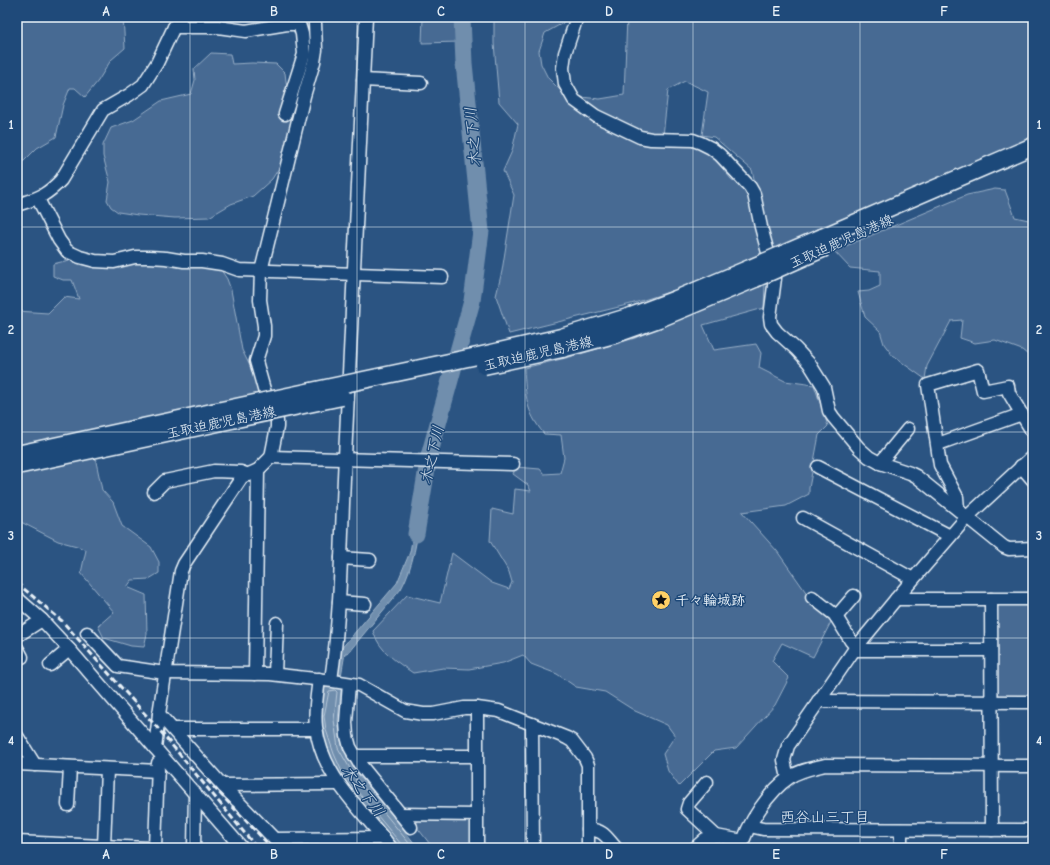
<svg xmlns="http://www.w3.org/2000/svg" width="1050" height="865" font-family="'Comic Neue','Klee One',sans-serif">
<rect width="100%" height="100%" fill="#2b5482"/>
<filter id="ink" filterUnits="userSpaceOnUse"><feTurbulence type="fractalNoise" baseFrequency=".025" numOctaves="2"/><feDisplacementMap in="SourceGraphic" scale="8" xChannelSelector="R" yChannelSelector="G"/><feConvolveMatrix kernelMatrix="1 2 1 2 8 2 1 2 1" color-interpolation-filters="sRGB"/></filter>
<g filter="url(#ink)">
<g fill="#476b93" stroke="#98aec6">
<path d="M17 17H123L125 48 111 60 98 81 85 97 75 88H70L63 105 56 137 37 148 24 161 17 166Z"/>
<path d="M423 17H457L460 42 422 43Z"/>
<path d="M494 17H564L563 23 545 33 539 51 541 64 548 78 563 93 573 107 590 117 621 132 699 145 709 151 731 179 749 192 763 255 669 292 631 304 509 334 496 296 502 271 514 195 503 171 512 151 518 124 499 102 494 43Z"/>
<path d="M627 17H1033V137L771 252 752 170 714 137 702 135 708 92 685 81 668 90 663 136C630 133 606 118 581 97L600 99 624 95Z"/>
<path d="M211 53 230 54 232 64 252 63 276 64 285 73 291 122 284 160 272 179 253 196 231 204 209 217 175 218 138 215 118 212 111 207 107 200 110 182 103 156V145L111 128 133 120 161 101 191 94 195 80 194 69Z"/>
<path d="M995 189 1005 190 1015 217 1033 221V359L1022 350 995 340 975 343 960 338 962 320 951 321 927 366 925 379 893 356 884 344 880 331 865 317 858 292 869 291 880 286V271L850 268 834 251 967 195Z"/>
<path d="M73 259 146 261 219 267 227 279 231 290 242 350 253 372 260 397 17 447V311L48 313 64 297 79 299 72 280H63L53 276V264Z"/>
<path d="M765 282 764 308 703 325 714 350 756 344 761 353 759 368 785 381 814 385 828 426 819 435 809 488V494L786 506 742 512 777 551 810 598 833 618 813 657 782 643 772 661 789 678 775 705 736 748 714 751 679 786 668 771 663 754 675 736 667 725 635 711 605 692 576 687 557 674 531 664 523 655 503 663 469 669 443 668 413 673C397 662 379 651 373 631L407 595 440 603 452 553 492 583 509 589 512 582 509 572 490 541 492 509 513 514 515 489 531 491 528 485 513 474 516 467 540 469 544 474 560 473 564 458 561 435 544 434C525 410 526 398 524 368L570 357 635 338 670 321Z"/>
<path d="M95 457 102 490 113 502 122 526 151 547 159 562V573L149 579 132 580 127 587 146 595 147 634 144 647 131 646 104 638 98 626 114 612 81 573 86 550 77 546 58 541 17 520V473Z"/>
<path d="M1000 604H1033V697L1001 698 996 694 997 608Z"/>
<path d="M418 819H469L472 822V848H433L416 826Z"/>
</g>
<path fill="#708ead" stroke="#a0b6cb" d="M417 511H421C417 539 414 565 401 589L348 653H345L339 688 341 689 338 720 342 746 358 774 401 826 418 848H399L339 776 330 756 322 731 320 717 324 686 340 650 397 583 410 552Z"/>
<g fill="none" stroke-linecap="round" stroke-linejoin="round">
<path stroke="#b8c9da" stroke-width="1" d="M402 848 401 844 343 774 334 754 326 730 324 716 329 691 335 690 337 692 334 720 338 748 355 777 413 848"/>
<path stroke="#708ead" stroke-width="17" d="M416 534 429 456 472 301 481 231 464 63 462 17"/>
<g stroke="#e8f1f8" stroke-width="15">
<g id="minor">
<path d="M577 17 565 53 563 68 565 84 574 100 596 116 640 137 651 139 693 140 701 143 711 148 720 155 750 187 754 194 761 227 775 278 770 317 771 324 777 332 796 349 809 363 824 387 829 411 833 417 859 448 869 457 880 463 910 473 916 476 1004 547 1009 549 1033 548"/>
<path d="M174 27H218L246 31 287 24H299L302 34 304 54 285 114"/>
<path d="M363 80 421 83"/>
<path d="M38 199 59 240 67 251 80 257 95 261 114 262 135 257H150L166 258 184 261H202L222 264 239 270 442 277"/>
<path d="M17 205C37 198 45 197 61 180L103 110 129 95 143 85 157 63 174 27 181 17"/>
<path d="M938 444 1022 414"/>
<path d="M271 457 513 464"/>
<path d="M880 463 908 429"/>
<path d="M1021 466 1033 480"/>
<path d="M818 467 950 536"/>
<path d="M154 492 165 481 214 471 241 472 249 475"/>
<path d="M958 509 957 497 940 465 928 385 978 370 983 391 1008 386 1009 393 1033 433"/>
<path d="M803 518 913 579"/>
<path d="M341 558 370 560"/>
<path d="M812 597 835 615 851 641 856 647"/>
<path d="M17 598 42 620 69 649 242 848"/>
<path d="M896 599H1033"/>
<path d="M991 599 992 830"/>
<path d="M339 602 365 604"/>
<path d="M836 617 854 596"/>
<path d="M87 633 118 666 165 673 270 674 333 681 359 685 405 711 423 714H433L464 708H477"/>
<path d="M17 636 42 620"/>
<path d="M17 648 22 657"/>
<path d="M854 650H991"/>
<path d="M50 665 69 649"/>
<path d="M255 674 258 470"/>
<path d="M275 674 277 623"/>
<path d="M319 679C317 695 314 711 316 727 322 778 363 810 391 848"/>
<path d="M331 680C342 607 341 531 345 457 353 311 359 164 366 17"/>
<path d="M349 684 346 722 347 736 350 747 359 763 411 827"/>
<path d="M818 701 1033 702"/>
<path d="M532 724 533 848"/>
<path d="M173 729H316"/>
<path d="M17 736 35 765"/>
<path d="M155 748 159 714"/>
<path d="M354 756H477"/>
<path d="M17 764 158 771"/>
<path d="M788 778 784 760 788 746 854 650 896 599 967 517 1033 456"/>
<path d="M707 782 689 803 687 809 716 836"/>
<path d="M222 785 338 784"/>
<path d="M68 805 70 767"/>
<path d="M400 814 477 815"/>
<path d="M750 826 763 829 1033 830"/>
<path d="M588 829C605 831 605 836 616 848"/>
<path d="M901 830V848"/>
<path d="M274 839 383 838"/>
<path d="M17 842 146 848"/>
<path d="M104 846 107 769"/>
<path d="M155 848 158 763"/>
<path d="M194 848 195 793"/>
<path d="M283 848 222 785 159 714 181 571 184 564 242 477 258 470 271 457 277 427V421L276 416 265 393 256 361 264 336V326L260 300 261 271 304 96 314 62 316 50 315 23"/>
<path d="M477 848V708L499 711 567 738 572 741 585 758 588 765V848"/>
<path d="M695 848 705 839 716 836 743 841"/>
<path d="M741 848C747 824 769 791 790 777 800 770 813 768 825 765L1033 766"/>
</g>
</g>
<g stroke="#e8f1f8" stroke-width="19">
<g id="major">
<path d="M822 237 1033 146"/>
<path d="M561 337 631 316 676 299 750 268"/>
<path d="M562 349 614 335 659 319 755 279"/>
<path d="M17 454 212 412"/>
<path d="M17 466 232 420"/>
</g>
</g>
<use href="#minor" stroke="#1f4a7a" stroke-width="12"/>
<use href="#major" stroke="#1f4a7a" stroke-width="16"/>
<g stroke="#e8f1f8" stroke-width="3" stroke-dasharray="6 3" stroke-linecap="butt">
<path d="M17 583 62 621 86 648 161 732 257 848"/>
<path d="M207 780 272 848"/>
</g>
<g stroke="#e8f1f8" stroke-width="19" stroke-linecap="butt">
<g id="major-bridge">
<path d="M750 268 822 237"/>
<path d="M755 279 825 248"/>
<path d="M484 366 562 349"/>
<path d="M212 412 482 355 561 337"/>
<path d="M232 420 342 397"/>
</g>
</g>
<use href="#major-bridge" stroke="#1f4a7a" stroke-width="16"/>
</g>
</g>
<path fill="none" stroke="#e8f1f8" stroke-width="1" stroke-opacity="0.55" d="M190 17V848M357 17V848M525 17V848M693 17V848M860 17V848M17 227H1033M17 432H1033M17 638H1033"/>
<defs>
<g id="sight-disc" transform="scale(1)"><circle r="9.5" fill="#ffd166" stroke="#1f4a7a"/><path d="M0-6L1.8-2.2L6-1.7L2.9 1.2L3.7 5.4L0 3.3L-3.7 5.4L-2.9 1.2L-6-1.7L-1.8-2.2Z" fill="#111"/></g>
</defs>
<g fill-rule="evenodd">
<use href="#sight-disc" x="661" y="600"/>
</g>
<g text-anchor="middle" stroke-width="3" stroke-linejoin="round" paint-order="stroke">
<g font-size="14" fill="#e8f1f8" stroke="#1f4a7a">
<text transform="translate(841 241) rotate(-24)" y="5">玉取迫鹿児島港線</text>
<text transform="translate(538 353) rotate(-13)" y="5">玉取迫鹿児島港線</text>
<text transform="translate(221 422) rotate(-12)" y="5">玉取迫鹿児島港線</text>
</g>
<g font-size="14" font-weight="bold" fill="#e8f1f8" stroke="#1f4a7a" text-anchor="start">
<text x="675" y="605">千々輪城跡</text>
</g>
<g font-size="15" font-style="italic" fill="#d0dde9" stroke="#1f4a7a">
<text transform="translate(473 137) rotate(-95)" y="5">木之下川</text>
<text transform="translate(432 455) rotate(-77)" y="5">木之下川</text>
<text transform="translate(363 791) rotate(53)" y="5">木之下川</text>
</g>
<g font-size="15" fill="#e8f1f8" stroke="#1f4a7a">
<text x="825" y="822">西谷山三丁目</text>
</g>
</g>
<rect width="1050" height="865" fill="none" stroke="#1f4a7a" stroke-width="44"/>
<rect x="22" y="22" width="1006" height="821" fill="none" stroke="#e8f1f8" stroke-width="1.5"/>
<g font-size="13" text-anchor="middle" font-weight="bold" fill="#e8f1f8">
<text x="106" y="16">A</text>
<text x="274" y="16">B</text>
<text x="441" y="16">C</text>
<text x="609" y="16">D</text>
<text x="776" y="16">E</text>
<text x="944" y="16">F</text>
<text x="11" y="129">1</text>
<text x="1039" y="129">1</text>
<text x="11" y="334">2</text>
<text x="1039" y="334">2</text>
<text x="11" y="540">3</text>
<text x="1039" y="540">3</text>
<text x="11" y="745">4</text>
<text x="1039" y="745">4</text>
<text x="106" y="859">A</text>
<text x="274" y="859">B</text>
<text x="441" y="859">C</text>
<text x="609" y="859">D</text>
<text x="776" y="859">E</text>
<text x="944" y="859">F</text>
</g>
</svg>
